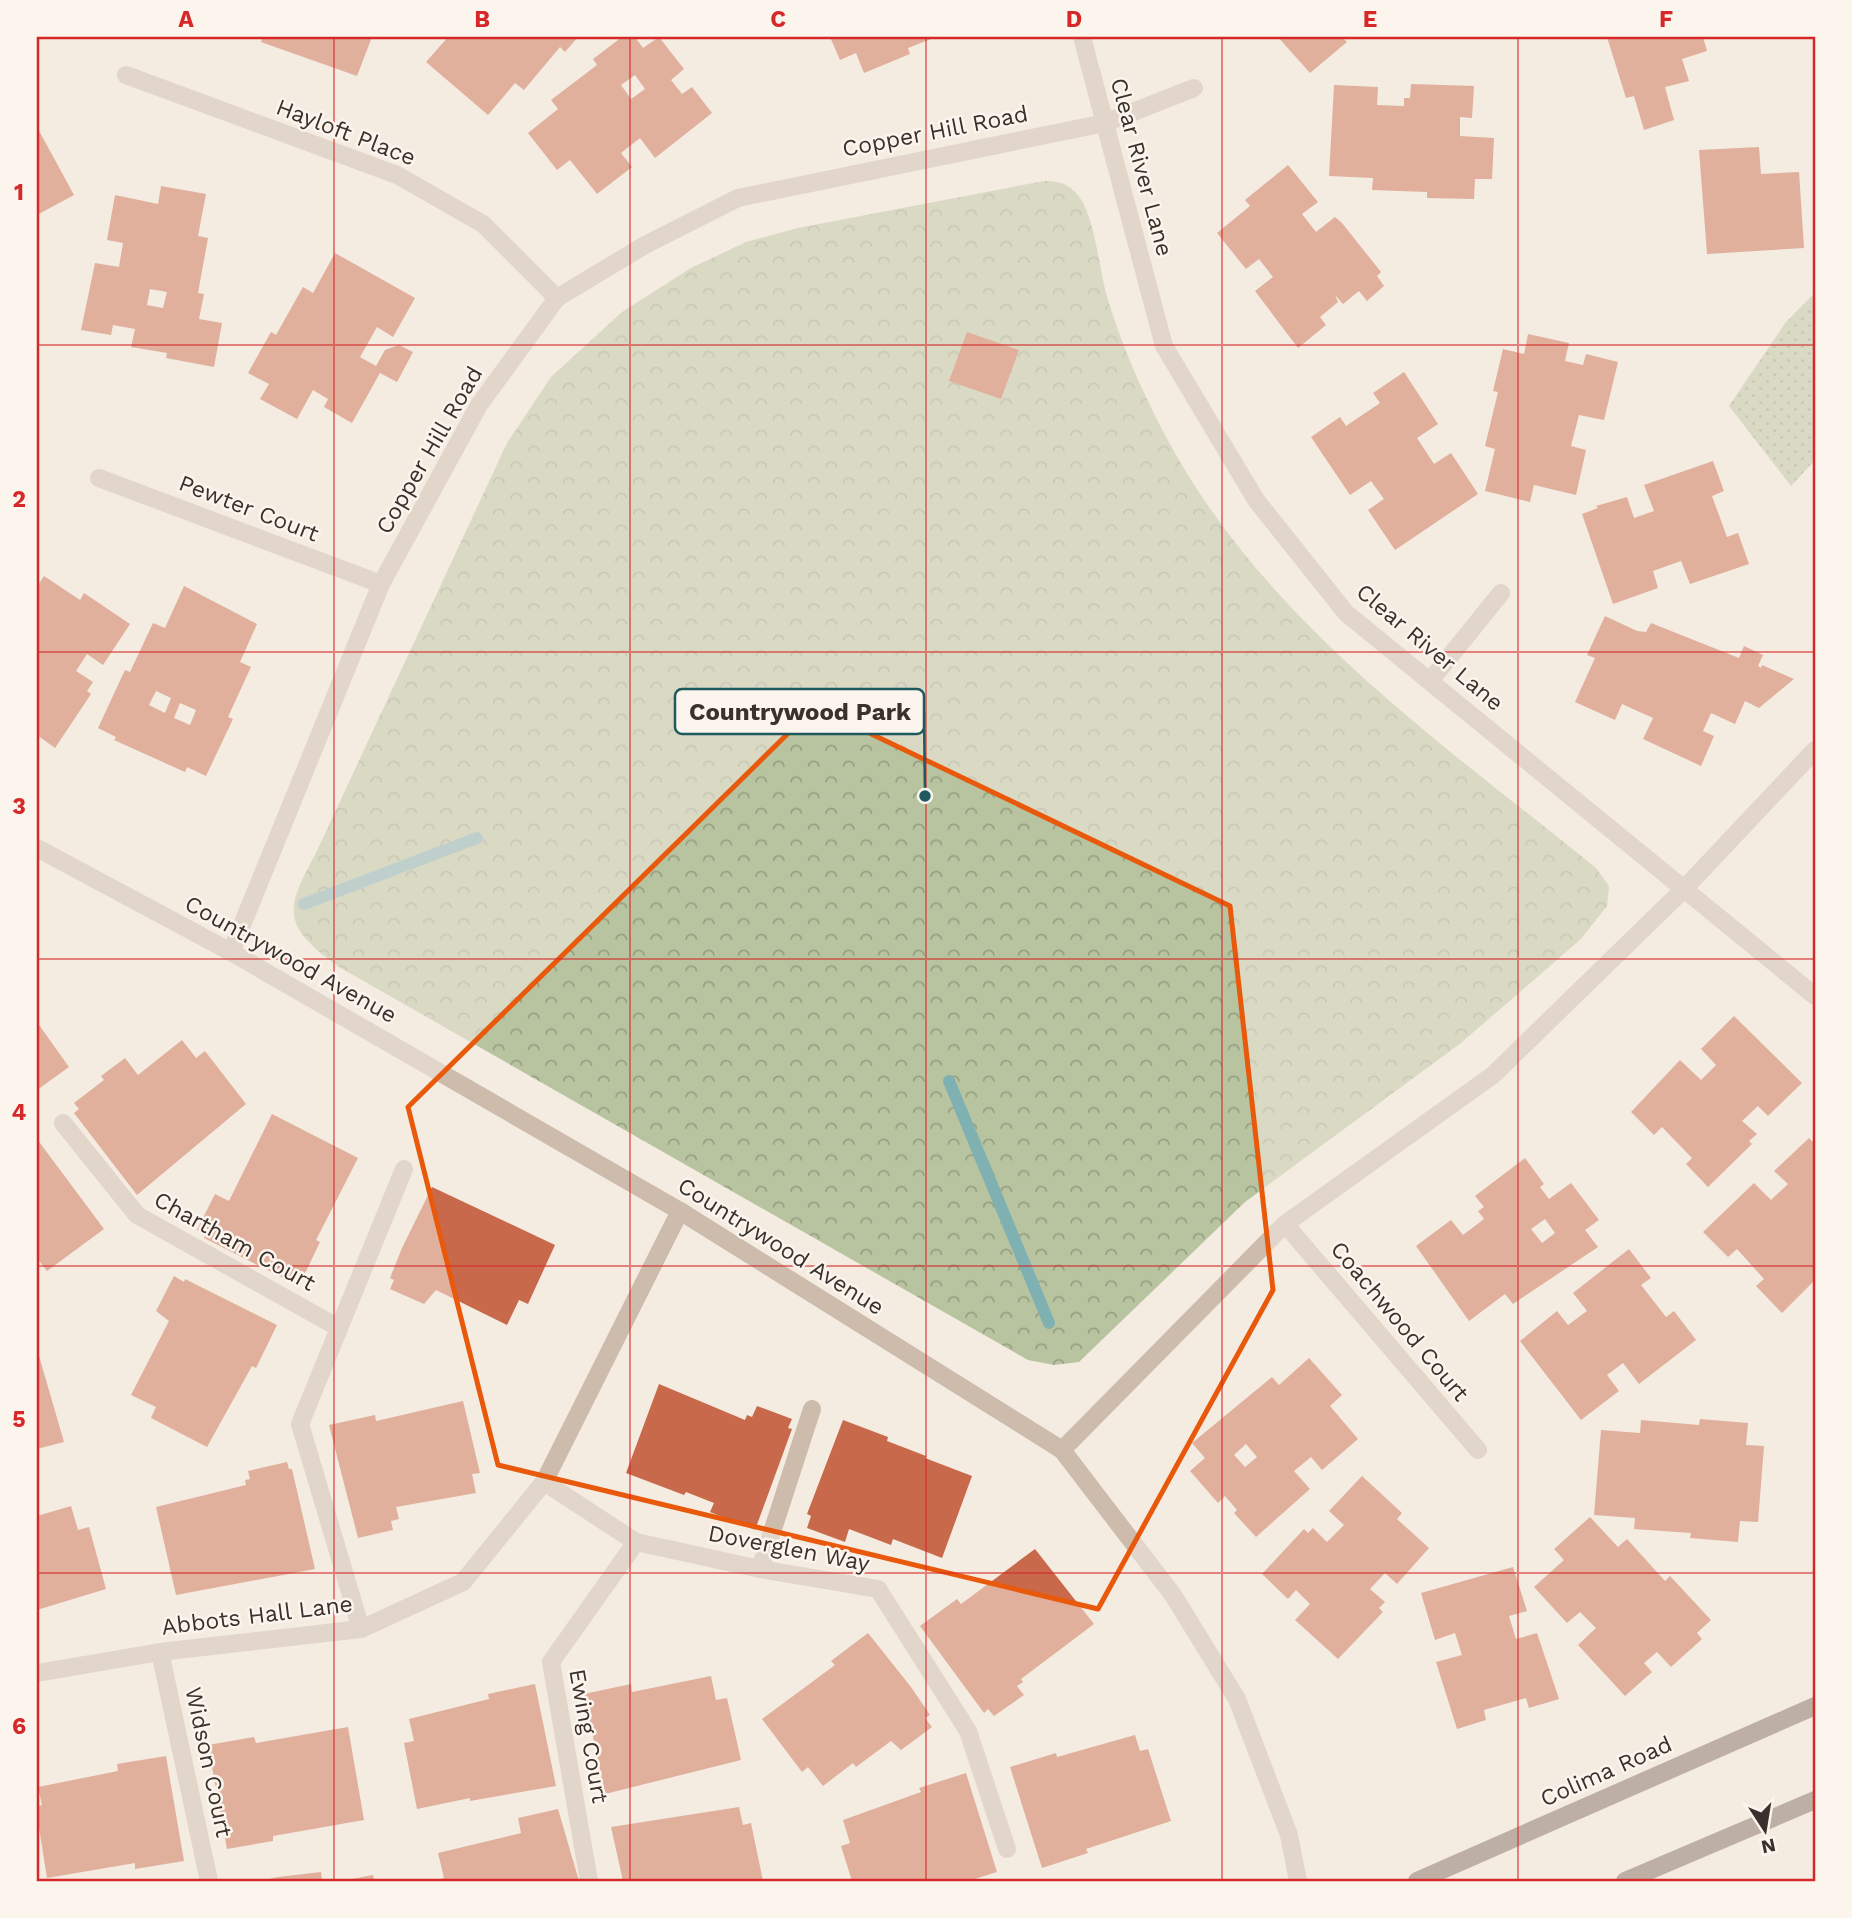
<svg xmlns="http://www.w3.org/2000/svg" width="1852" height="1918" font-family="'Work Sans',sans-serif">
<defs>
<pattern id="grass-dots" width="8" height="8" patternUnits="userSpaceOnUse" patternTransform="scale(1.75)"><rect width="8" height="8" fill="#b8c4a0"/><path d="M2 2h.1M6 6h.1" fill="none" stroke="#97a083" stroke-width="1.8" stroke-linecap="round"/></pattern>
<pattern id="park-crowns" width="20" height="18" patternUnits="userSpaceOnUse" patternTransform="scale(1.75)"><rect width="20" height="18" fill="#b8c4a0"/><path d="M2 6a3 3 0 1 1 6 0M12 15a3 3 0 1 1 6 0" fill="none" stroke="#97a083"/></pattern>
</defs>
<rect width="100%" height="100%" fill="#f4ebe1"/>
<path fill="url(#grass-dots)" d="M1815 293V460L1791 486 1729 406 1786 322Z"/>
<path fill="url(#park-crowns)" d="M1044 181C1060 181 1070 184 1080 198 1096 222 1099 271 1108 300 1124 353 1149 407 1176 455 1276 629 1443 744 1596 868L1609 886 1607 906 1581 939 1461 1043 1245 1202 1079 1362 1054 1365 1028 1360 339 967C284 927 283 912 315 855L507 443 551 377 622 312 691 268 746 242 798 228Z"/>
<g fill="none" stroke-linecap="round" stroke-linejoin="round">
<g stroke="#7fb0b2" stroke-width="12">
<path d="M304 904 477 838"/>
<path d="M949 1081 1049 1323"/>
</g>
</g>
<g fill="#c8694b" fill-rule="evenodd">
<path d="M263 37H372L357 76 261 42Z"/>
<path d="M448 37H578L565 52 560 47 524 90 515 83 488 115 426 62Z"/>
<path d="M622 37H635L643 48 659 37 684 69 671 80 682 94 692 87 712 113 655 158 640 138 621 153 632 167 597 194 570 160 557 170 528 133 558 109 551 100 597 65 593 59ZM635 75 645 89 631 99 621 85Z"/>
<path d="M830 37H936L908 48 910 54 864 73 856 53 840 60Z"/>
<path d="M1278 37H1342L1347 42 1310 73Z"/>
<path d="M1607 37H1703L1707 51 1682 59 1689 81 1665 87 1674 120 1644 130 1634 96 1626 98Z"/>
<path d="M1411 84 1474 86 1472 118 1460 117V136L1494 138 1492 179H1475L1474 199 1427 198V192L1372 190 1373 178 1329 176 1334 85 1378 87 1377 105 1404 106V98H1410Z"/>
<path d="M37 127 74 195 37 215Z"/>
<path d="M1759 147 1761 174 1799 172 1804 248 1707 254 1699 150Z"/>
<path d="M1288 165 1318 202 1302 214 1316 232 1335 217 1342 223 1381 272 1377 276 1384 286 1367 301 1359 291 1343 304 1335 295 1338 302 1320 317 1326 325 1298 348 1255 291 1273 277 1259 259 1246 269 1217 233 1250 206 1245 200Z"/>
<path d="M161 186 206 194 198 236 208 238 198 293 204 294 199 319 222 323 214 367 166 358 167 353 131 347 135 329 113 325 111 335 81 330 95 263 119 267 123 243 107 240 115 195 158 204ZM150 289 167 292 163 308 147 305Z"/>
<path d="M335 253 415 298 393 337 377 327 360 357 376 366 385 350 399 345 413 352 397 382 380 373 352 423 324 407 328 399 313 390 297 419 260 399 269 384 248 373 271 332 276 335 303 287 313 293Z"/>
<path d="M967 332 1019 350 1001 399 949 381Z"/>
<path d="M1528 334 1569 343 1565 361 1583 365 1586 354 1618 362 1604 420 1579 415 1571 446 1586 450 1576 495 1534 485 1530 502 1485 491 1495 449 1485 446 1498 392 1493 391 1503 349 1524 354Z"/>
<path d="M1404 372 1438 424 1417 438 1434 464 1451 453 1478 494 1395 550 1368 510 1384 499 1371 481 1350 495 1311 437 1340 417 1346 426 1380 403 1373 393Z"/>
<path d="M1713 461 1724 491 1712 496 1727 537 1738 533 1749 564 1690 584 1681 561 1653 571 1658 588 1613 604 1582 514 1598 508 1596 506 1627 497 1634 518 1654 511 1644 485Z"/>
<path d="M44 576 80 600 84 593 130 624 103 665 87 654 76 671 93 682 87 691 91 694 55 748 37 735V587Z"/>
<path d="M184 586 257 624 240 662 251 667 228 717 233 719 206 776 187 767 185 772 114 740 116 737 98 728 125 670 130 672 153 623 165 628ZM156 691 171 698 165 713 149 705ZM180 703 196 710 190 725 174 718Z"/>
<path d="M1605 616 1637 631 1646 632 1651 623 1739 658 1744 646 1763 655 1758 666 1761 668 1762 665 1794 679 1759 708 1745 701 1735 724 1711 713 1703 731 1714 736 1701 766 1643 739 1653 718 1622 704 1615 720 1575 702 1595 658 1587 655Z"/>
<path d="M1734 1016 1802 1083 1768 1116 1758 1106 1742 1121 1757 1134 1749 1141 1752 1144 1708 1187 1686 1164 1692 1158 1662 1127 1654 1135 1631 1112 1680 1060 1701 1080 1716 1065 1701 1049Z"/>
<path d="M37 1022 69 1067 37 1090Z"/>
<path d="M182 1040 196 1058 205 1051 246 1104 137 1195 74 1113 79 1109 74 1103 104 1080 101 1076 125 1058 138 1075Z"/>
<path d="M272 1114 358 1158 316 1240 320 1242 299 1286 204 1238 206 1234 197 1230 215 1194 229 1201Z"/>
<path d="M1809 1138 1815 1144V1280L1782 1313 1756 1286 1764 1279 1737 1249 1728 1257 1703 1232 1754 1183 1771 1200 1788 1184 1774 1171Z"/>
<path d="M37 1139 104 1229 47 1271 37 1258Z"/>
<path d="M1525 1158 1544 1184 1540 1187 1549 1199 1571 1183 1599 1220 1585 1230 1598 1247 1513 1304 1505 1294 1469 1321 1416 1246 1451 1220 1463 1235 1484 1219 1478 1211 1484 1207 1475 1196ZM1545 1219 1555 1233 1542 1243 1531 1229Z"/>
<path d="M432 1187 555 1245 528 1304 519 1300 507 1325 436 1290 424 1304 390 1289 394 1280 390 1278 402 1248Z"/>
<path d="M1629 1249 1651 1278 1641 1285 1666 1317 1674 1311 1696 1340 1639 1384 1623 1363 1607 1375 1619 1391 1581 1420 1520 1341 1557 1311 1568 1325 1587 1311 1573 1293Z"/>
<path d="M174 1276 184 1282 185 1279 277 1325 256 1368 252 1366 207 1447 151 1418 156 1407 131 1395 169 1321 156 1311Z"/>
<path d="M37 1349 64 1442 37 1449Z"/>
<path d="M1309 1358 1342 1395 1330 1406 1358 1439 1322 1470 1311 1457 1294 1471 1310 1489 1256 1537 1234 1513 1237 1510 1225 1496 1218 1503 1190 1471 1205 1458 1192 1443 1272 1377 1279 1385ZM1246 1444 1257 1457 1245 1467 1234 1455Z"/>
<path d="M659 1384 745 1420 747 1415 752 1417 757 1406 792 1419 788 1428 792 1429 755 1530 710 1512 714 1503 686 1492 684 1495 626 1473Z"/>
<path d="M463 1401 480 1473 472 1474 476 1493 396 1507 399 1519 391 1521 393 1530 358 1538 329 1425 375 1415 376 1421Z"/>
<path d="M1700 1419 1748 1423 1746 1445 1764 1446 1758 1522 1740 1521 1738 1542 1690 1538 1691 1533 1634 1529 1635 1518 1594 1515 1601 1430 1640 1433 1641 1420 1699 1425Z"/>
<path d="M843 1420 888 1437 887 1441 926 1456 925 1458 972 1476 942 1558 893 1539 891 1545 849 1529 845 1542 807 1528 811 1516 807 1514Z"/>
<path d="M287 1462 289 1469H292L315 1569 176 1595 156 1507 246 1485 245 1480 250 1479 248 1471Z"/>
<path d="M1362 1476 1402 1513 1397 1519 1429 1548 1397 1584 1385 1573 1370 1589 1385 1602 1379 1608 1383 1612 1338 1659 1295 1620 1310 1604 1296 1590 1288 1599 1262 1574 1304 1529 1308 1533 1313 1528 1327 1542 1344 1525 1329 1511Z"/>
<path d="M71 1506 78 1530 89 1527 106 1589 37 1610V1516Z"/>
<path d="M1590 1517 1618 1547 1627 1539 1665 1581 1670 1576 1711 1620 1697 1633 1702 1639 1671 1667 1657 1652 1644 1663 1652 1672 1625 1696 1578 1645 1596 1628 1580 1612 1567 1623 1534 1587 1564 1560 1554 1549Z"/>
<path d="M1035 1549 1094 1624 1021 1679 1023 1682 1017 1686 1024 1695 994 1716 988 1709 984 1713 920 1626 957 1599 961 1604Z"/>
<path d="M1513 1567 1527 1611 1509 1616 1516 1639 1537 1633 1559 1699 1529 1708 1526 1698 1484 1710 1486 1720 1457 1729 1436 1662 1462 1655 1455 1633 1435 1640 1421 1593Z"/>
<path d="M868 1633 911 1687 930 1715 925 1718 932 1727 901 1750 891 1741 856 1767 853 1763 823 1786 808 1767 802 1772 762 1719 835 1665 831 1661Z"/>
<path d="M711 1676 716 1700 727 1698 741 1760 605 1794 584 1694 631 1684 632 1692Z"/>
<path d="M535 1684 556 1786 470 1801V1798L417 1809 404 1743 414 1741 409 1719 489 1699 488 1694Z"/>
<path d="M348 1727 364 1820 273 1836V1841L227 1849 208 1745 254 1737 256 1743Z"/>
<path d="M1135 1735 1140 1751 1148 1749 1171 1821 1086 1849 1088 1853 1042 1868 1010 1767 1056 1753 1057 1757Z"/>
<path d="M166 1756 184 1861 135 1869V1863L47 1878 37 1815V1807L42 1805 38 1787 118 1771 117 1764Z"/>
<path d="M966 1773 997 1872 968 1881H852L841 1846 850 1843 843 1820 921 1792 919 1788Z"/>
<path d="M739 1807 743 1825 751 1823 763 1881H623L611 1827Z"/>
<path d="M558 1809 579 1881H434L444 1878 438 1853 521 1833 518 1818Z"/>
<path d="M321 1872 322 1881H260L278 1877Z"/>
<path d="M373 1875 374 1881H348L347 1880Z"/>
</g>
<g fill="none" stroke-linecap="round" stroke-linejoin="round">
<g stroke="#cdbbac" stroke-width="18">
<path d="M63 1123 137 1215 339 1328"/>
<path d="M544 1482 636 1542 760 1569 878 1589 968 1731 1007 1849"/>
<path d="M760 1569 812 1409"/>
<path d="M361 1629 300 1424 404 1169"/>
<path d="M160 1652 209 1881"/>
<path d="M37 1673 160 1652 361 1629 463 1582 544 1482 680 1211"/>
<path d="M589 1881 551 1662 636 1542"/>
</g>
<g stroke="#cdbbac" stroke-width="18">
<path d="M1082 37 1164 346 1256 500 1346 613 1815 996"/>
<path d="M126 75 397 175 483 224 557 298"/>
<path d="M99 478 381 584"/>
<path d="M1430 681 1501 593"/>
<path d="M37 848 231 952 680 1211 1062 1450 1173 1595 1237 1699 1289 1835 1298 1881"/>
<path d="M231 952 381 584 479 405 557 298 645 245 738 198 1105 123 1194 88"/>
<path d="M1285 1224 1478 1450"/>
<path d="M1062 1450 1285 1224 1493 1075 1683 890 1815 750"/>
</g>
<g stroke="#7d675c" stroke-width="18">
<path d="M1417 1881 1815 1706"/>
<path d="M1625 1881 1815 1800"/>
</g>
</g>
<path d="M0 0H1852V1918H0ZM815 707 1230 906 1273 1290 1098 1609 498 1465 408 1107Z" fill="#f4ebe1" fill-opacity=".55" fill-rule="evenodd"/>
<path fill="none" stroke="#e8590c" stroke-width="5" stroke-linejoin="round" d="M815 707 1230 906 1273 1290 1098 1609 498 1465 408 1107Z"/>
<path fill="none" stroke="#d62828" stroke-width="2" stroke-opacity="0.55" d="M334 37V1881M630 37V1881M926 37V1881M1222 37V1881M1518 37V1881M37 345H1815M37 652H1815M37 959H1815M37 1266H1815M37 1573H1815"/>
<g text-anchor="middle" stroke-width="5" stroke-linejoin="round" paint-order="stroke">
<g font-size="23" fill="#3b302b" stroke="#fbf5ee">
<text transform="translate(935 131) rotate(-11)" y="8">Copper Hill Road</text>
<text transform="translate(346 132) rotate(21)" y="8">Hayloft Place</text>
<text transform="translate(1142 167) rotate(75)" y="8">Clear River Lane</text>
<text transform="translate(429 450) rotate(-60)" y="8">Copper Hill Road</text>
<text transform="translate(249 508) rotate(21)" y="8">Pewter Court</text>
<text transform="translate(1430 647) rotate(40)" y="8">Clear River Lane</text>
<text transform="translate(291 959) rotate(29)" y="8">Countrywood Avenue</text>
<text transform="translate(235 1241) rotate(29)" y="8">Chartham Court</text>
<text transform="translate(781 1246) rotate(32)" y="8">Countrywood Avenue</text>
<text transform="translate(1400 1321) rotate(50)" y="8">Coachwood Court</text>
<text transform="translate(789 1548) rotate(11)" y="8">Doverglen Way</text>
<text transform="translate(257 1615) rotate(-7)" y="8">Abbots Hall Lane</text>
<text transform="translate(589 1736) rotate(80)" y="8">Ewing Court</text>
<text transform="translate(209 1762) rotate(78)" y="8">Widson Court</text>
<text transform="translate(1606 1771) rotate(-24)" y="8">Colima Road</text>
</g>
</g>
<path fill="none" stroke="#1f5a5e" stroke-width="2.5" d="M925 796L924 712"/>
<circle fill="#1f5a5e" stroke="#fbf5ee" stroke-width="2.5" cx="925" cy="796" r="7"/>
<rect fill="#fbf5ee" stroke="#1f5a5e" stroke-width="2.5" x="675" y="689" width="249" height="45" rx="7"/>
<g font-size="24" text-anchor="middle" font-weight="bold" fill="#3b302b">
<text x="800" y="720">Countrywood Park</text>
</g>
<rect width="1852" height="1918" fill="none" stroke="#fbf5ee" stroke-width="77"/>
<g transform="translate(1765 1830) rotate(168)" stroke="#fbf5ee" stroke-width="5" paint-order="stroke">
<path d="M0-5L12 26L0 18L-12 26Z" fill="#3b302b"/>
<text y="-10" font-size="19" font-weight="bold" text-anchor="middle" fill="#3b302b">N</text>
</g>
<rect x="38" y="38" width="1776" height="1842" fill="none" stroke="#d62828" stroke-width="2.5"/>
<g font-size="23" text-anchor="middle" font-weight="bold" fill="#d62828">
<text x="186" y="27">A</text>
<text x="482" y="27">B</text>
<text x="778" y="27">C</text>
<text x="1074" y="27">D</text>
<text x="1370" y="27">E</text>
<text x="1666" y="27">F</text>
<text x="19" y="200">1</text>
<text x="19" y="507">2</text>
<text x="19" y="814">3</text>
<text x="19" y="1120">4</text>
<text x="19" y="1427">5</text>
<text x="19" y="1734">6</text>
</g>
</svg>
